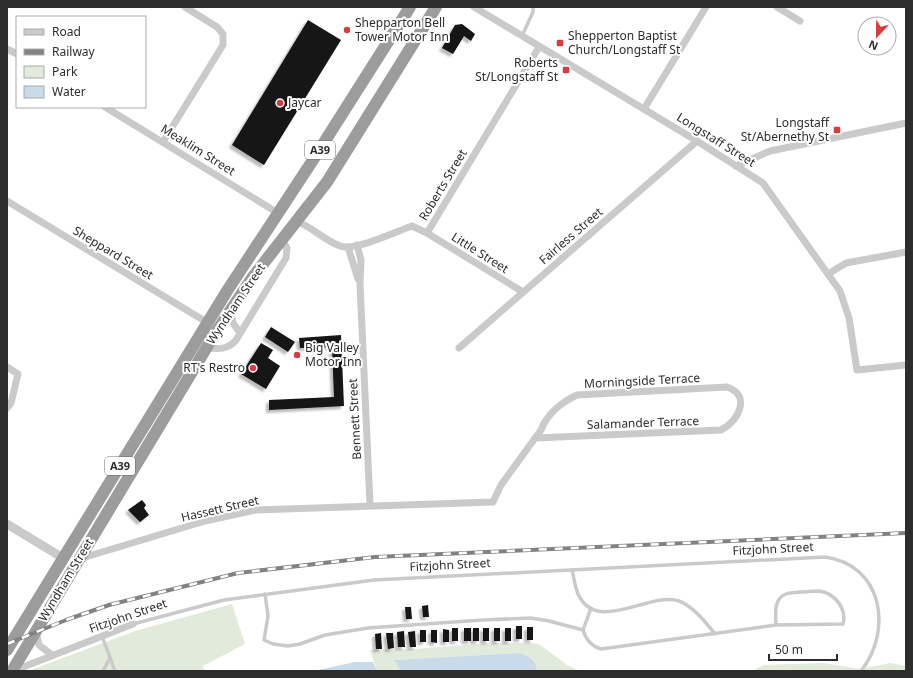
<svg xmlns="http://www.w3.org/2000/svg" width="913" height="678" font-family="'Noto Sans',sans-serif">
<defs>
<filter id="shadow"><feDropShadow dx="-3" dy="3" stdDeviation="1" flood-color="#0004"/></filter>
</defs>
<rect width="100%" height="100%" fill="#fff"/>
<g fill="#e2eadc">
<path d="M232 604 245 644 203 666 204 671H28L135 631Z"/>
<path d="M489 643H531L539 644 567 665 580 671H537V668L519 653 395 660 401 671H377L370 650 415 649Z"/>
<path d="M824 663 860 669 890 663 906 666V671H752L764 665Z"/>
</g>
<g fill="#c9dae8">
<path d="M519 653C528 656 536 660 537 671H401L394 660Z"/>
<path d="M355 662H373L377 671H313Z"/>
</g>
<g fill="#141414" filter="url(#shadow)">
<path d="M308 20 341 40 264 165 232 145Z"/>
<path d="M462 24 475 34 471 41 464 36 453 54 442 48 455 25Z"/>
<path d="M271 327 295 342 288 352 265 337Z"/>
<path d="M341 335 344 406 269 410V400L334 397 332 347 300 348 299 338Z"/>
<path d="M261 343 273 350 268 358 280 366 266 389 241 374Z"/>
<path d="M142 500 146 505 144 508 149 515 140 522 128 510Z"/>
<path d="M428 605 429 617H423L422 606Z"/>
<path d="M405 607H411L412 619H406Z"/>
<rect x="516" y="626" width="6" height="13"/>
<rect x="527" y="627" width="6" height="13"/>
<rect x="452" y="628" width="6" height="13"/>
<rect x="464" y="628" width="7" height="13"/>
<rect x="473" y="628" width="6" height="13"/>
<rect x="483" y="628" width="6" height="13"/>
<rect x="494" y="628" width="6" height="13"/>
<rect x="505" y="628" width="6" height="13"/>
<path d="M443 629 449 630V642H443Z"/>
<rect x="420" y="630" width="6" height="12"/>
<path d="M431 630H437V643L431 642Z"/>
<path d="M404 631 405 647H398L397 632Z"/>
<path d="M415 631 416 647H410L408 632Z"/>
<path d="M381 633 382 649H376L375 634Z"/>
<path d="M386 633H393L394 648 388 649Z"/>
</g>
<g fill="none" stroke-linecap="round" stroke-linejoin="round">
<g stroke="#cacaca" stroke-width="3.5">
<path d="M522 36 533 12V7"/>
<path d="M572 570C574 578 575 587 578 594 597 635 649 591 679 601 693 606 706 623 715 634"/>
<path d="M265 594 268 616 264 640 273 644 288 646 300 644 325 635 368 628 483 620 531 618 549 621 583 630C586 640 591 646 601 649L776 625 843 624C847 609 835 593 819 591 813 591 806 592 800 592 793 593 785 592 780 598 774 605 776 616 776 625"/>
<path d="M133 624 224 600 374 580 825 557C883 565 893 630 861 671"/>
<path d="M583 630 591 608"/>
<path d="M102 636 115 671"/>
<path d="M103 671 110 658"/>
</g>
<g stroke="#cacaca" stroke-width="7">
<path d="M474 7 697 141 763 183 840 291 849 318 857 370 906 365"/>
<path d="M777 7 800 21"/>
<path d="M7 49 17 54"/>
<path d="M105 107 278 213"/>
<path d="M644 109 706 7"/>
<path d="M163 142 223 45V34L217 27 185 7"/>
<path d="M736 166 770 151 906 123"/>
<path d="M7 201 208 323"/>
<path d="M296 221C312 227 324 240 340 246 354 252 397 231 412 226L427 233 539 47"/>
<path d="M427 233 523 292"/>
<path d="M357 245 361 260 360 284 370 505"/>
<path d="M348 247 358 279"/>
<path d="M828 274 846 263 906 252"/>
<path d="M230 311 233 323 240 333"/>
<path d="M206 348C218 349 228 350 236 340L286 258 287 248 281 239"/>
<path d="M459 348 697 141"/>
<path d="M7 367 18 374 11 403 7 408"/>
<path d="M79 559 205 521 256 510 493 502 501 485 541 430C547 414 562 402 577 395L727 387C752 395 738 422 721 430L535 438"/>
<path d="M36 632 39 645 52 655"/>
<path d="M13 671 133 624"/>
</g>
<path stroke="#cacaca" stroke-width="9" d="M7 524 63 558"/>
<g stroke="#9c9c9c" stroke-width="12">
<path d="M7 650 227 291 311 163 410 7"/>
<path d="M12 671 216 332 252 278 327 182 436 7"/>
</g>
<g stroke="#828282" stroke-width="4">
<path id="rail" d="M7 644 66 620 109 605 238 573 375 557 906 533"/>
</g>
<use href="#rail" stroke="#fff" stroke-width="2.5" stroke-dasharray="8" stroke-linecap="butt"/>
</g>
<g fill="#d73d3e" stroke="#fff" stroke-width="1.5">
<circle cx="347" cy="30" r="4"/>
<rect x="556" y="39" width="8" height="8" rx="2"/>
<rect x="562" y="66" width="8" height="8" rx="2"/>
<circle cx="280" cy="103" r="4"/>
<rect x="833" y="126" width="8" height="8" rx="2"/>
<circle cx="297" cy="355" r="4"/>
<circle cx="253" cy="368" r="4"/>
</g>
<g text-anchor="middle" stroke-width="4" stroke-linejoin="round" paint-order="stroke">
<g fill="#fff" stroke="#6c6c6c" stroke-width="1">
<rect x="305" y="141" width="30" height="18" rx="3"/>
<rect x="105" y="457" width="30" height="18" rx="3"/>
</g>
<g font-size="11" font-weight="bold" fill="#2d2d2d">
<text x="320" y="154">A39</text>
<text x="120" y="470">A39</text>
</g>
<g font-size="12" fill="#2d2d2d" stroke="#fff" text-anchor="start">
<text x="355" y="27">Shepparton Bell<tspan x="355" dy="14">Tower Motor Inn</tspan></text>
<text x="568" y="40">Shepperton Baptist<tspan x="568" dy="14">Church/Longstaff St</tspan></text>
<text x="558" y="67" text-anchor="end">Roberts<tspan x="558" dy="14">St/Longstaff St</tspan></text>
<text x="288" y="107">Jaycar</text>
<text x="829" y="127" text-anchor="end">Longstaff<tspan x="829" dy="14">St/Abernethy St</tspan></text>
<text x="305" y="352">Big Valley<tspan x="305" dy="14">Motor Inn</tspan></text>
<text x="245" y="372" text-anchor="end">RT's Restro</text>
</g>
<g font-size="12" fill="#2d2d2d" stroke="#fff">
<text transform="translate(716 140) rotate(32)" y="4">Longstaff Street</text>
<text transform="translate(198 150) rotate(32)" y="4">Meaklim Street</text>
<text transform="translate(443 185) rotate(-59)" y="4">Roberts Street</text>
<text transform="translate(571 236) rotate(-41)" y="4">Fairless Street</text>
<text transform="translate(113 253) rotate(31)" y="4">Sheppard Street</text>
<text transform="translate(480 253) rotate(32)" y="4">Little Street</text>
<text transform="translate(236 304) rotate(-56)" y="4">Wyndham Street</text>
<text transform="translate(642 381) rotate(-3)" y="4">Morningside Terrace</text>
<text transform="translate(355 419) rotate(-93)" y="4">Bennett Street</text>
<text transform="translate(643 423) rotate(-2)" y="4">Salamander Terrace</text>
<text transform="translate(220 509) rotate(-13)" y="4">Hassett Street</text>
<text transform="translate(773 549) rotate(-3)" y="4">Fitzjohn Street</text>
<text transform="translate(450 565) rotate(-3)" y="4">Fitzjohn Street</text>
<text transform="translate(66 580) rotate(-59)" y="4">Wyndham Street</text>
<text transform="translate(128 616) rotate(-19)" y="4">Fitzjohn Street</text>
</g>
</g>
<rect width="913" height="678" fill="none" stroke="#2d2d2d" stroke-width="16"/>
<rect x="16" y="16" width="130" height="92" fill="#ffffff" stroke="#ababab"/>
<rect x="24" y="29" width="20" height="6" fill="#cacaca" stroke="#ababab"/>
<text x="52" y="36" font-size="12" fill="#2d2d2d">Road</text>
<rect x="24" y="49" width="20" height="6" fill="#828282" stroke="#ababab"/>
<text x="52" y="56" font-size="12" fill="#2d2d2d">Railway</text>
<rect x="24" y="66" width="20" height="12" fill="#e2eadc" stroke="#ababab"/>
<text x="52" y="76" font-size="12" fill="#2d2d2d">Park</text>
<rect x="24" y="86" width="20" height="12" fill="#c9dae8" stroke="#ababab"/>
<text x="52" y="96" font-size="12" fill="#2d2d2d">Water</text>
<g transform="translate(877 36) rotate(202)"><circle r="19" fill="#ffffff" stroke="#ababab"/>
<path d="M0-3L7 15L0 10L-7 15Z" fill="#d73d3e"/>
<text y="-6" font-size="11" font-weight="bold" text-anchor="middle" fill="#2d2d2d">N</text>
</g>
<path d="M769 654v6h68v-6" fill="none" stroke="#2d2d2d" stroke-width="2"/>
<text x="775" y="654" font-size="12" fill="#2d2d2d" stroke="#ffffff" stroke-width="3" paint-order="stroke">50 m</text>
</svg>
